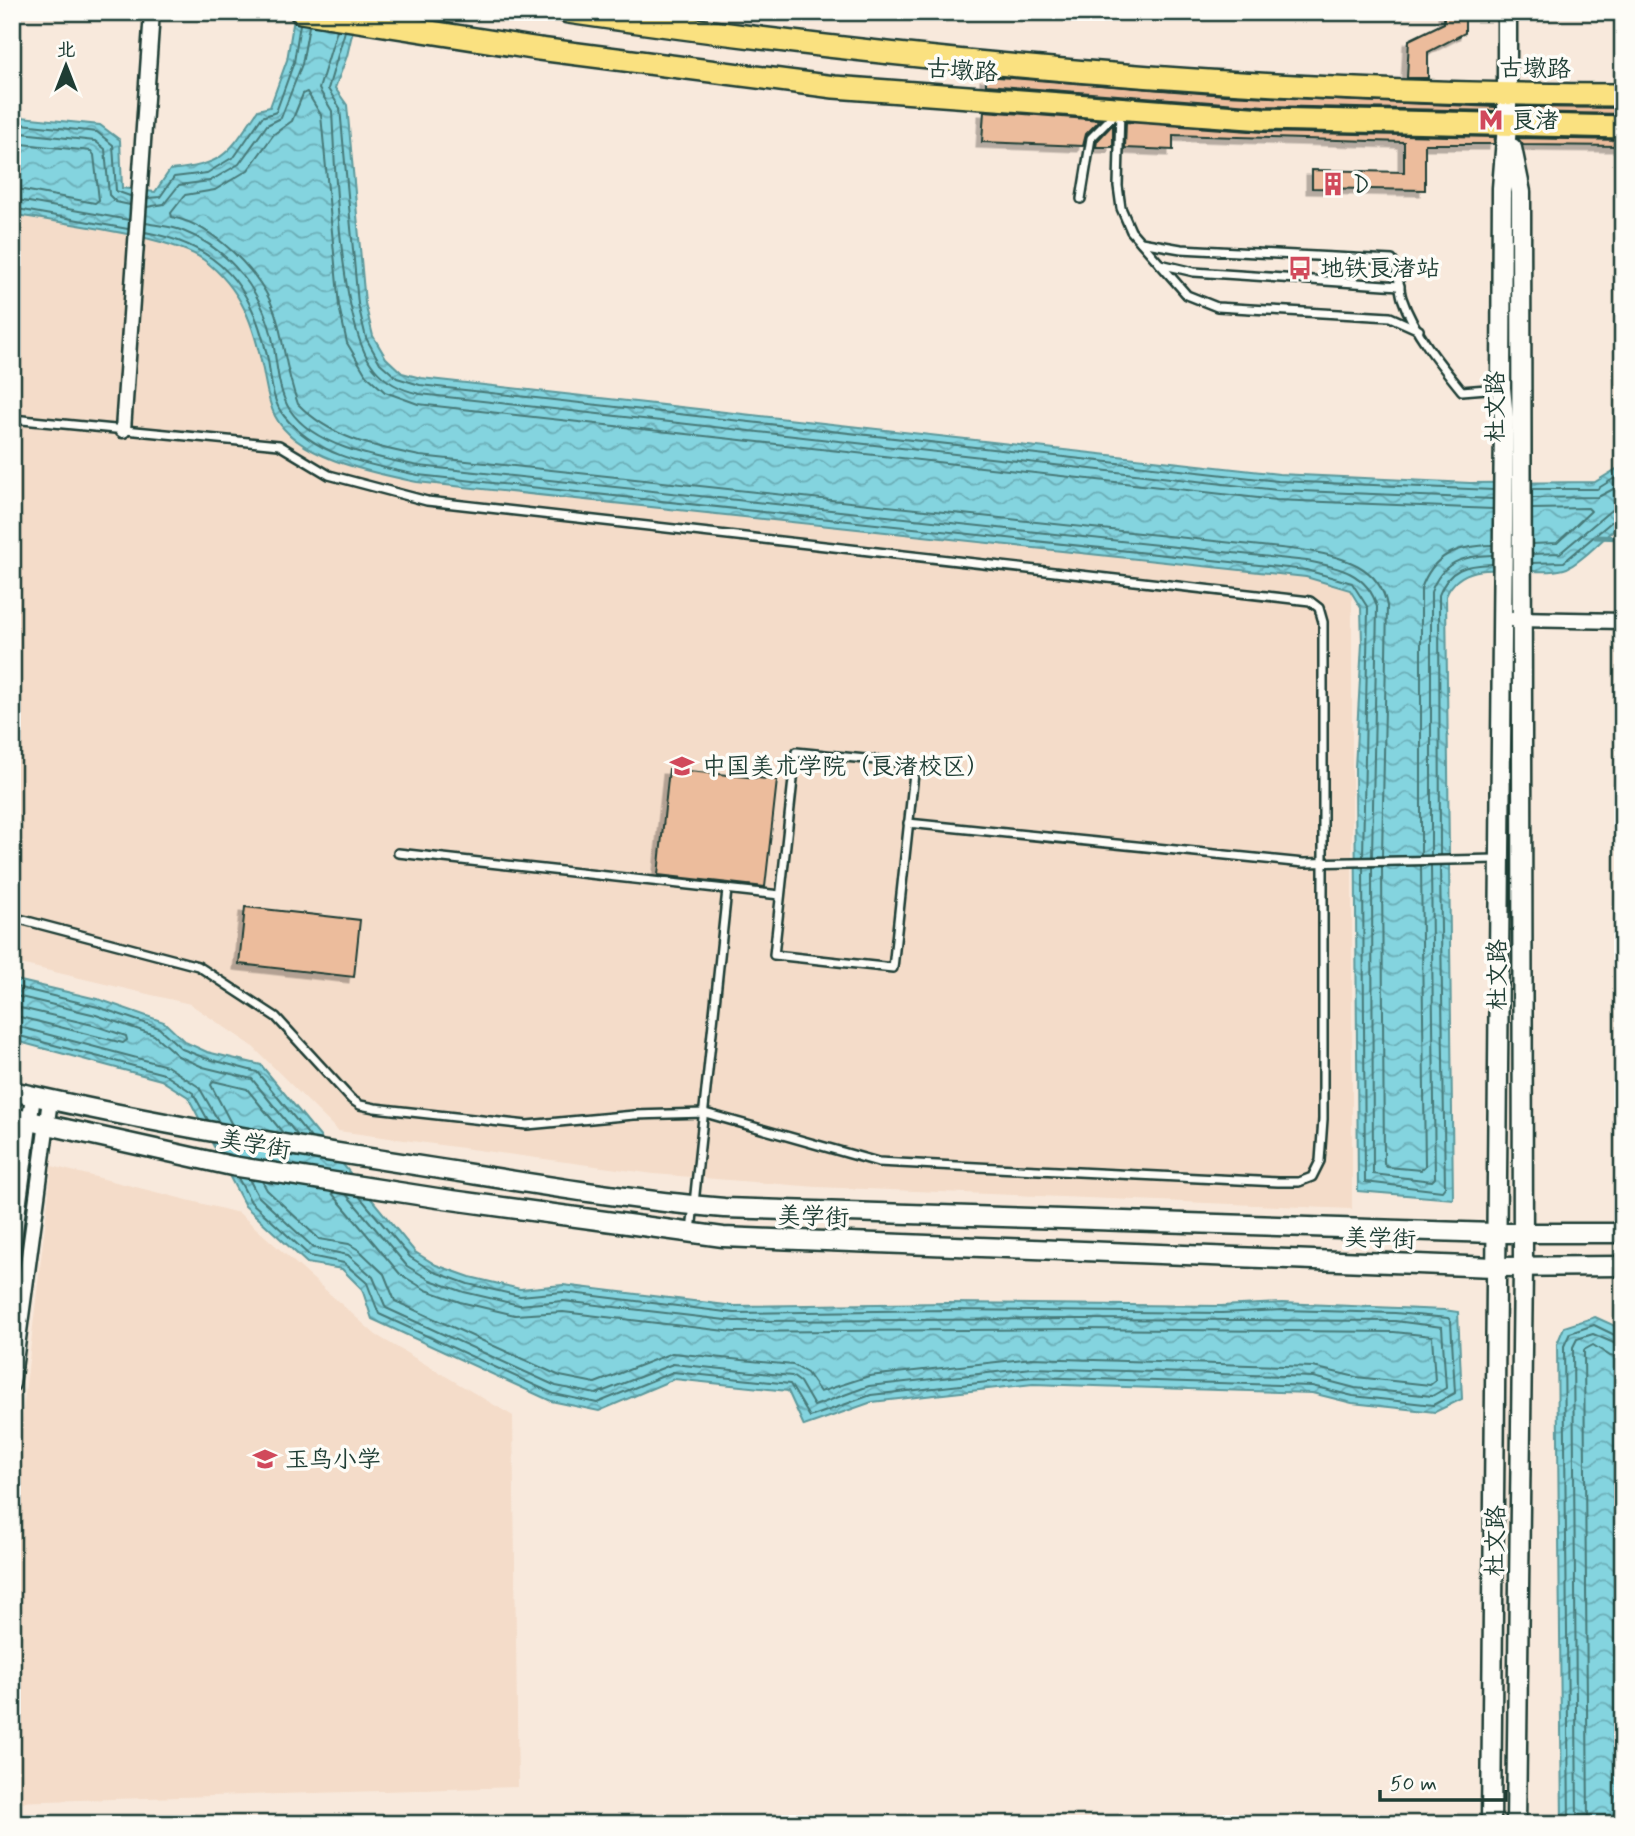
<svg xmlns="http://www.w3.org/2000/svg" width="1635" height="1836" font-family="Mynerve,'LXGW WenKai TC',sans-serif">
<defs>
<pattern id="water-waves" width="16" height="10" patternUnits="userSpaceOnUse" patternTransform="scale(1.75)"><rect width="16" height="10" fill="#84d4df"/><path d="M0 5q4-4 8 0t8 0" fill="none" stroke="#6badb6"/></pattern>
<filter id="shadow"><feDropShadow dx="-5.5" dy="5.5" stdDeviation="0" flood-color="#0004"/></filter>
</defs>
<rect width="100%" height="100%" fill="#f8e9dc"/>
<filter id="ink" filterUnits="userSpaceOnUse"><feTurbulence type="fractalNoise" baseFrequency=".0143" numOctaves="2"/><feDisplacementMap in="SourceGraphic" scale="14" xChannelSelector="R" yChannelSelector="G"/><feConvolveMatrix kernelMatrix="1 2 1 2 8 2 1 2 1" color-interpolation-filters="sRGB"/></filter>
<g filter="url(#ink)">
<g fill="#f4dcc9">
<path d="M12 195 246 251 301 421 1352 570V1209L817 1187 654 1174 338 1131 251 1045 190 1004 12 962Z"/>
<path d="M52 1166 239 1213 376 1335 513 1416 518 1787 12 1802V1503Z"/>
</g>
<g fill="url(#water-waves)" stroke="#5c989b" stroke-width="2">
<path d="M295 12H357L347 56 335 88 347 105 365 303 373 336 386 358 402 373 421 378 1279 474 1470 483 1595 482 1623 465V521C1610 532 1578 566 1564 569 1526 579 1465 551 1446 596L1453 1199 1358 1191 1355 768 1362 643 1361 608 1350 590 1306 577 417 482C374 473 297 459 275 416 268 402 266 385 263 370 254 325 242 289 204 260 170 235 58 223 12 214V116L100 125 120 140 122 188 155 192 170 170C226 164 228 154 258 110L270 107 287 60Z"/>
<path d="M12 979 101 1000 164 1022 185 1042 207 1052 261 1065 415 1252 436 1265 470 1277 520 1289 563 1285 734 1306 947 1303 1221 1306 1282 1303 1444 1310 1458 1312 1462 1399 1435 1412 1352 1403 1312 1393 1033 1384 872 1402 804 1426 788 1391 674 1379 599 1411 551 1401 372 1319 362 1289 342 1269 307 1263 245 1206 188 1097 161 1080 12 1040Z"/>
<path d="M1595 1317 1613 1325 1623 1334V1824H1562L1557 1344 1564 1327Z"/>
</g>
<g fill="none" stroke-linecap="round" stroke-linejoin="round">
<g stroke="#477978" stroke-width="2">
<path d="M337 30 319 89 332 111C335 168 340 328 374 368 386 383 401 390 420 394L1277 490 1493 499"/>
<path d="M345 31 328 89 340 108 358 304 366 338 380 363 397 378 420 385 1278 481 1493 490"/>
<path d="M12 123 97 132 113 145 116 191 130 196"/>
<path d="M12 132 95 141 105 149 109 195 116 202 130 205"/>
<path d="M12 143 91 151 94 155 99 200 95 203 12 188"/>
<path d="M148 198 160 197 174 177 207 173 235 156 262 117 276 112 294 62 300 24"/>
<path d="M12 199 129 220"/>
<path d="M147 207 164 204 179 185 210 181 239 164 267 125 281 118 302 64 309 26"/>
<path d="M12 208 128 229"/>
<path d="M146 223C158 226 172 226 183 231 230 249 264 294 273 342 277 363 278 392 290 410 314 447 379 458 419 466L1307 561C1338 567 1368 573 1377 607L1372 856"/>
<path d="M145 232C221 246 253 287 268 360 271 378 272 402 284 416 317 457 370 465 418 475L1306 570 1352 583 1368 608 1363 857"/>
<path d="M1532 489H1597L1623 473"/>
<path d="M1532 498 1598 497 1623 484"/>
<path d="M1532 509 1588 508 1591 511 1557 543 1532 544"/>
<path d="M1532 554 1560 553 1610 511 1623 507"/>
<path d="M1532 563 1564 562 1616 518 1623 516"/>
<path d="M1421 855V589C1433 554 1457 546 1492 545"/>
<path d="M1431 855V592C1442 562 1462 556 1492 555"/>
<path d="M1440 855 1439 595C1449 568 1466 565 1492 564"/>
<path d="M1382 856 1387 606C1380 566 1343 557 1308 551L420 456C375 447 332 439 298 404 274 338 291 307 233 252 216 236 196 222 172 217L171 213 185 195 215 190 248 170 274 134 292 121 303 94 307 92 321 115 339 306 347 343 366 375 385 392 418 404 1276 500 1493 509"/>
<path d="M1363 867 1365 1182 1442 1191 1445 1187 1440 865"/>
<path d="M1372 867 1373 1174 1432 1181 1435 1178 1431 866"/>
<path d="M1382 867 1384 1164 1387 1167 1421 1170 1425 1166 1421 866"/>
<path d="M12 986 98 1007 159 1028 182 1049 205 1058 257 1072 311 1138"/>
<path d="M12 995 96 1015 154 1035 178 1056 203 1067 252 1079 298 1136"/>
<path d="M12 1006 93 1025 126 1036 127 1040 123 1043 12 1015"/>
<path d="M12 1025 167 1066 199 1087 219 1122"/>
<path d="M12 1034 164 1074 193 1093 208 1120"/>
<path d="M232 1125 211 1085 213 1081 247 1089 283 1133"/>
<path d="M238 1178 251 1202 310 1256 344 1263 367 1283 379 1314 554 1394 597 1403 673 1372 790 1384 810 1417 871 1395 1032 1377 1312 1386 1353 1396 1433 1405 1455 1393 1451 1321 1448 1318 1395 1313 1282 1310 1222 1313 947 1310 734 1313 563 1292 520 1296 468 1284 432 1271 410 1257 359 1196"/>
<path d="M249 1179 258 1196 314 1248 348 1255 373 1277 386 1308 556 1386 596 1394 673 1364 792 1376 800 1382 814 1406 869 1386 1032 1368 1313 1377 1355 1388 1432 1396 1446 1388 1442 1327 1395 1321 1079 1319 734 1321 563 1301 519 1305 464 1292 430 1280 407 1266 346 1194"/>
<path d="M262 1181 267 1190 319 1239 349 1244 359 1250 384 1274 395 1301 560 1376 595 1383 672 1353 793 1365 807 1373 820 1392 869 1376 1032 1358 1313 1367 1356 1377 1430 1385 1435 1381 1432 1336 1394 1332 1078 1329 734 1332 563 1312 515 1315 460 1302 426 1290 400 1274 331 1192"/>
<path d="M1569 1824 1564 1346 1570 1333 1594 1325 1623 1339"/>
<path d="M1577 1824 1573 1347 1577 1339 1593 1334 1623 1347"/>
<path d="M1588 1824 1584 1350 1593 1345 1610 1356 1623 1358"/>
</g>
<path stroke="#5c989b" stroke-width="5" d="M1596 537 1623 538"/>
</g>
<g fill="#ecbc9c" stroke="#1f3d34" stroke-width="2" filter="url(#shadow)">
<path d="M1444 12H1465V33L1428 52V78H1407L1409 40 1444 23Z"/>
<path d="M986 76 1225 95 1496 107V111L1264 106 986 85Z"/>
<path d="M1518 107 1623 108V114L1518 112Z"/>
<path d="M984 111 1100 120 1086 134 1083 146 982 142Z"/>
<path d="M1126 122 1263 132 1495 137 1494 144H1425V190L1312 188V170L1404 172V142L1173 135V150L1125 148Z"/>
<path d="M1113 124V147H1096L1097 141Z"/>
<path d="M1517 138 1623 140V146L1523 145Z"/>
<path d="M669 769 777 780 765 887 658 875Z"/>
<path d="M245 907 360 920 354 977 239 964Z"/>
</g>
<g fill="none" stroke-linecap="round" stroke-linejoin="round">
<g stroke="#1f3d34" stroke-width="12">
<g id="service">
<path d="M1120 109 1118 186 1121 208 1131 231 1187 295 1217 307 1390 317 1419 330"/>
<path d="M1081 199 1091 138 1117 112"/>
<path d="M1141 242 1181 249 1392 260C1400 273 1398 284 1402 298 1413 331 1440 364 1462 391L1499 388"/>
<path d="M1160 264 1194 272 1400 286"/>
<path d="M12 419 279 445 329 475 427 501 1310 601 1319 608 1323 622V1119L1320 1161 1312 1177 1299 1182H1278L878 1162 705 1113 634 1115 527 1125 375 1108 360 1105 351 1099 276 1017 198 966 12 917"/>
<path d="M796 752 915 764 893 968 774 955Z"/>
<path d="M908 823 1304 863 1498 859"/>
<path d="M398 853 780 895"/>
<path d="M691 1232 727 890"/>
</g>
</g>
<g stroke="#1f3d34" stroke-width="19">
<g id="minor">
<path d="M123 430 152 12"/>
<path d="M1512 619 1623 621"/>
<path d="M12 1253 33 1096"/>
<path d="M12 1384 50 1100"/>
</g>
</g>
<g stroke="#1f3d34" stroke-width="23">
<g id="tertiary">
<path d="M1512 148 1521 192 1523 1268 1516 1824"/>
<path d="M12 1091C154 1124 297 1147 440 1169 535 1184 629 1200 724 1208L1494 1233H1623"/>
<path d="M12 1117 232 1166 437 1198 723 1237 1494 1267 1623 1266"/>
<path d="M1491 1824 1504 418 1501 388 1502 188 1507 126V12"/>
</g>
</g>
<g stroke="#1f3d34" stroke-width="26">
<g id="primary">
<path d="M301 12 539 49 834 87 1263 119 1623 127"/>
<path d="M568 12C917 63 1270 95 1623 95"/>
</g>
</g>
<use href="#service" stroke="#fdfcf7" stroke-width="7"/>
<use href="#minor" stroke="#fdfcf7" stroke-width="14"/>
<use href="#tertiary" stroke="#fdfcf7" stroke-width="18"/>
<use href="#primary" stroke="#fae180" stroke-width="21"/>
</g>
</g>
<defs>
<g id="metro-bare" transform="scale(1.89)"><path d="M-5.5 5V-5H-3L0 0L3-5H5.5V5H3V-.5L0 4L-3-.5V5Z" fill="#d1495b" stroke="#fdfcf7" stroke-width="2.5" paint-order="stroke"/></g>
<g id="building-bare" transform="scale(1.89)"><path d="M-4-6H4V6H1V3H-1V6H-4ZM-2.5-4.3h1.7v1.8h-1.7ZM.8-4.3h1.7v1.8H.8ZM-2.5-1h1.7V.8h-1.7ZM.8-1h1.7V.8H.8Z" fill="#d1495b" stroke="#fdfcf7" stroke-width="2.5" paint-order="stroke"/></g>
<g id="bus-bare" transform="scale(1.89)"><path d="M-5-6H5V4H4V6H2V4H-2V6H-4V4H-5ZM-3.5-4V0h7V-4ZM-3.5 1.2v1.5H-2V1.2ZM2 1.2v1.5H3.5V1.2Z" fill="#d1495b" stroke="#fdfcf7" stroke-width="2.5" paint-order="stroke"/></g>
<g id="university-bare" transform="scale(1.89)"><path d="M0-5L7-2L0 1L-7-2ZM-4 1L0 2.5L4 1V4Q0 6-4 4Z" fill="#d1495b" stroke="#fdfcf7" stroke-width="2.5" paint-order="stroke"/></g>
<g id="school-bare" transform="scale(1.89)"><path d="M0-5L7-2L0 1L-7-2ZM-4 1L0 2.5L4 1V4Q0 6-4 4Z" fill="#d1495b" stroke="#fdfcf7" stroke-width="2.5" paint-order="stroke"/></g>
</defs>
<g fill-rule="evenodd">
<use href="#metro-bare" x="1491" y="120"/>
<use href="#building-bare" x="1333" y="184"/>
<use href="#bus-bare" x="1300" y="268"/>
<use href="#university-bare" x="682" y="766"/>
<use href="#school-bare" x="265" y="1459"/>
</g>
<g text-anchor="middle" stroke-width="7" stroke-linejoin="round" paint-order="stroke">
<g font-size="24" fill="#1f3d34" stroke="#fdfcf7">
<text transform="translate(1535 68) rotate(1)" y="8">古墩路</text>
<text transform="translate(962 70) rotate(4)" y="8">古墩路</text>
<text transform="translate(1495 407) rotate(-90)" y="8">杜文路</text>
<text transform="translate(1497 975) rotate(-90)" y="8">杜文路</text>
<text transform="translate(255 1144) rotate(10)" y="8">美学街</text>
<text transform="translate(813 1216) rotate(2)" y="8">美学街</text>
<text transform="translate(1380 1238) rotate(2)" y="8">美学街</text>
<text transform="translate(1495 1541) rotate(-89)" y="8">杜文路</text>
</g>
<g font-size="24" fill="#1f3d34" stroke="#fdfcf7" text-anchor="start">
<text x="1511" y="128">良渚</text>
<text x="1353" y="192">D</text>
<text x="1320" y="276">地铁良渚站</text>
<text x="702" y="774">中国美术学院（良渚校区）</text>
<text x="285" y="1467">玉鸟小学</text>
</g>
</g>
<rect width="1635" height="1836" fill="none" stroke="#fdfcf7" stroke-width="42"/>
<rect x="21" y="21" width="1593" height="1794" fill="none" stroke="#1f3d34" stroke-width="2.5" filter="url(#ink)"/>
<g transform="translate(66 66)" stroke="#fdfcf7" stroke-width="5" paint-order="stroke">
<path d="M0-5L12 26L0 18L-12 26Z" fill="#1f3d34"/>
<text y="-10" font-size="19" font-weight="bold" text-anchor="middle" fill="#1f3d34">北</text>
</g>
<path d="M1380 1790v10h126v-10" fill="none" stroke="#1f3d34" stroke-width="3.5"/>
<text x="1390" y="1790" font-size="21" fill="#1f3d34" stroke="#fdfcf7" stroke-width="5" paint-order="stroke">50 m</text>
</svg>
